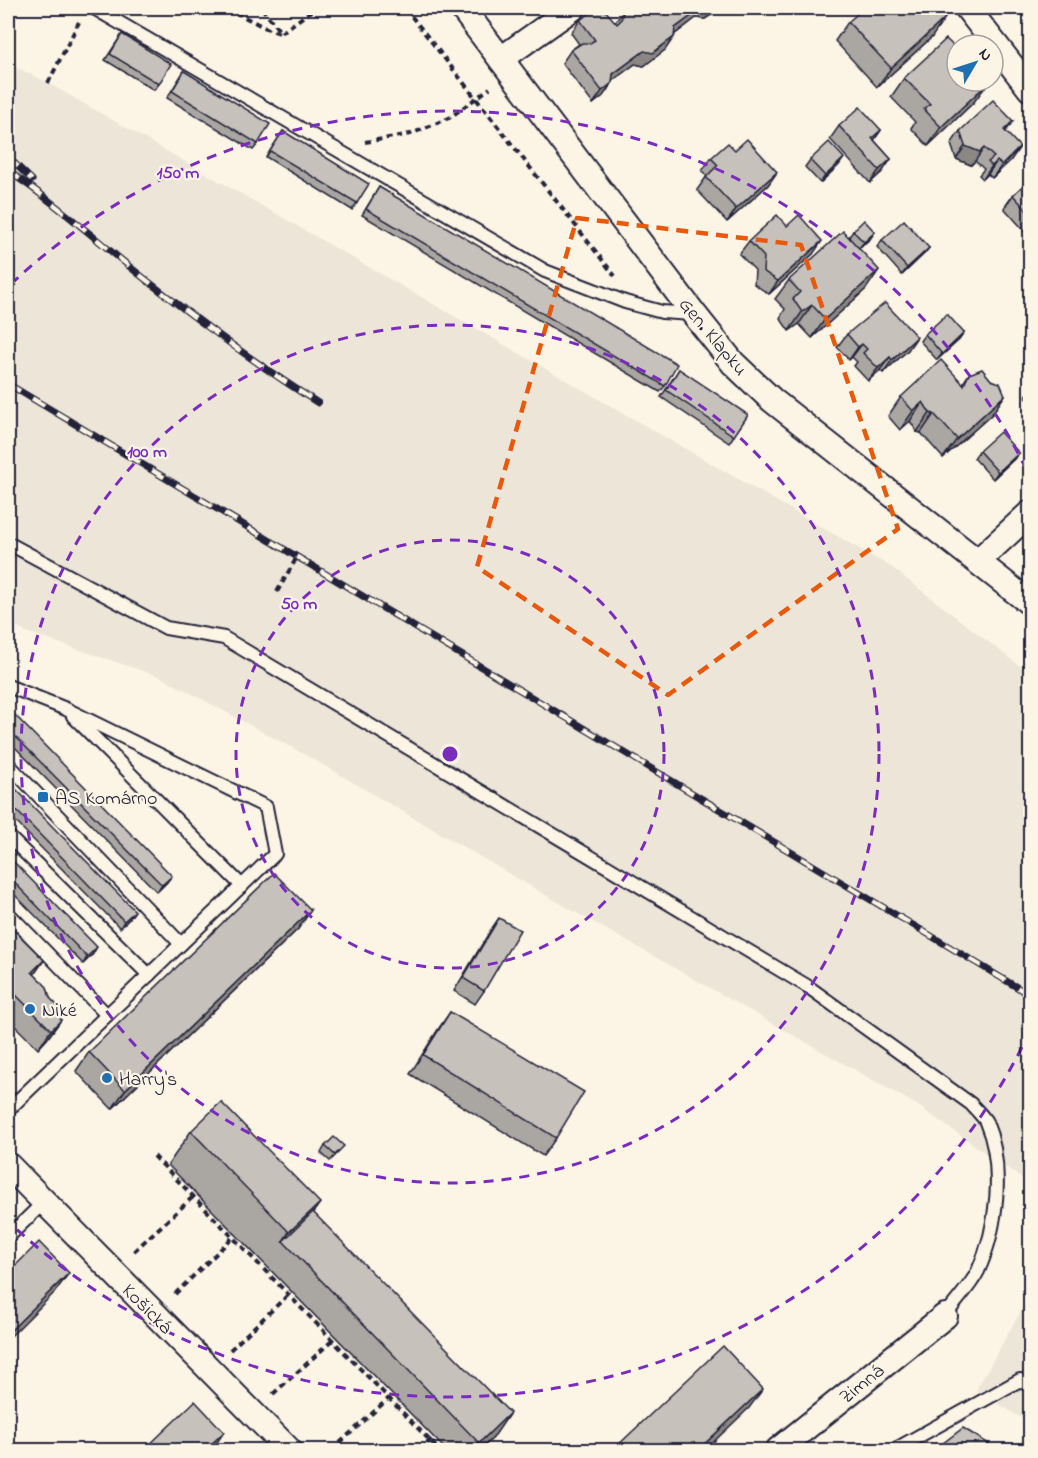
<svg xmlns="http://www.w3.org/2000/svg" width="1038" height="1458" font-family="'Indie Flower',sans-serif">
<rect width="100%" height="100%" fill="#fcf5e5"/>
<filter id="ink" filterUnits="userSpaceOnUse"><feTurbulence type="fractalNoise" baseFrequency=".0167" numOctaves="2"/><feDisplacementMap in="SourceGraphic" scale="12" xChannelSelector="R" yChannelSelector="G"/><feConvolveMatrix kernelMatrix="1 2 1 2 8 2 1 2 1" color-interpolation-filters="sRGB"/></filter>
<g filter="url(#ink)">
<g fill="#ece5d8">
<path d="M8 63 48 83 891 567 1030 674V1184L917 1105 556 901 313 759 161 677 26 632 8 621Z"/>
<path d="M1030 1295V1423L976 1390Z"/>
</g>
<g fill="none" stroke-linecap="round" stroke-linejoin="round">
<g stroke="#22223b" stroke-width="16">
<g id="service">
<path d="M94 8 545 271 625 302 662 312 692 314"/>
<path d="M8 543 166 628 224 638 807 986 971 1104C976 1110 983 1116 986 1122 1005 1166 997 1229 978 1271 970 1287 955 1302 945 1316"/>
<path d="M8 686 66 709 266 807 275 854 8 1110"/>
<path d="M73 716 242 886"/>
<path d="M8 764 181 944"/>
<path d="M8 836 149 975"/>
<path d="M8 913 107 1015"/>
<path d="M8 1237 44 1202"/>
<path d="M894 1450 1020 1380 1030 1386"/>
</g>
</g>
<g stroke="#22223b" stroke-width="28">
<g id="minor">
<path d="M462 8 694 314 733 363 772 400 1030 603"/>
<path d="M967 8 1030 89"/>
<path d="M501 59 573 8"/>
<path d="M978 561 1030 513"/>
<path d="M8 1165 289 1450"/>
<path d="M778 1450 945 1316"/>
</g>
</g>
<g stroke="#22223b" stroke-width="4" stroke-dasharray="6 4.5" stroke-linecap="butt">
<path d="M226 8C241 14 266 30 280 33"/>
<path d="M262 8 281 33 315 8"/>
<path d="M405 8 615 276"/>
<path d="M48 83 79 22"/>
<path d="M365 142 411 134 449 118 490 88"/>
<path d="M277 592 297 557"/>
<path d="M154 1156 439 1450"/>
<path d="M134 1251 194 1196"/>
<path d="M175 1294 233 1237"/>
<path d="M230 1350 289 1294"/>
<path d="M273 1394 333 1340"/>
<path d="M332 1450 389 1398"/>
<path d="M419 1450 433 1438"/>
</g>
<use href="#service" stroke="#fcf5e5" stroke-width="12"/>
<use href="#minor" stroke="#fcf5e5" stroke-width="24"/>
<g stroke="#22223b" stroke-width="7">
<g id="rail">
<path d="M8 157 32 180"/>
<path d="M8 171C55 202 96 240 140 275 197 320 256 364 318 403"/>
<path d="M8 384 1030 995"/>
</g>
</g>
<use href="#rail" stroke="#fcf5e5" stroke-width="4.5" stroke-dasharray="14" stroke-linecap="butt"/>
</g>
<g fill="#aaa6a1" stroke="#22223b" stroke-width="1.5">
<path d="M628 8H722L705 19 696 18 674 35 665 50 654 58 644 66 635 64 612 81V83L603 96 593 104 562 63 571 50 579 44 571 33 580 20 615 22 623 12Z"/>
<path d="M848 22 932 37 877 87 835 41Z"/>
<path d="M122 34 159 84 154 90 105 60Z"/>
<path d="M184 71 258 144 253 150 167 98Z"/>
<path d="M904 78 957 81 974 102 928 146 911 128 915 122 891 97Z"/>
<path d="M1013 121 1005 132 1011 160 992 178 988 174 983 179 979 175 984 169 975 161 971 165 956 159 951 144 960 131Z"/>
<path d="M839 126 881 130 874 140 891 159 882 172 870 183 830 139Z"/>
<path d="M283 131 357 203 352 210 266 157Z"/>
<path d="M735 150 777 172 768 185 727 222 697 190 707 176 702 171 711 158Z"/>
<path d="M810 160 839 165 820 183 805 167Z"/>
<path d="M1030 179V237L1004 208 1013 195Z"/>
<path d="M379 187 665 386 660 392 362 215Z"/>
<path d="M787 226 813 254 769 294 754 284 755 270 739 254 749 241Z"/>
<path d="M853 231 870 239 859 248 866 289 812 338 799 324 789 331 780 318 785 309 775 299 789 280 849 237Z"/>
<path d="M882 240 929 248 924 254 902 275 877 247Z"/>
<path d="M964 333 959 340 937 360 920 341 925 334Z"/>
<path d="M847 334 908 350 883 373 880 370 868 381 854 366 857 362 852 357 849 360 837 347Z"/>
<path d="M679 369 748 415 729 443 661 397Z"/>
<path d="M969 374 1005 395 992 414 943 458 921 433 917 432 910 421 900 430 888 416 901 397 963 383Z"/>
<path d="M1030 389V403L1025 397Z"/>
<path d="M979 451 1019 453 1014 459 993 479 974 458Z"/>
<path d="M8 708 167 882 157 892 8 740Z"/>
<path d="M8 781 130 918 120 928 8 814Z"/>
<path d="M8 856 93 954 83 964 8 888Z"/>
<path d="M311 910 298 929 112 1109 76 1071 89 1052Z"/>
<path d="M499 918 484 991 475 1004 454 991 490 931Z"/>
<path d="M8 926 44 960 34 974 50 998 61 1020 47 1039 38 1049 8 1019Z"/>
<path d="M450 1012 556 1138 543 1156 410 1074 437 1031Z"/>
<path d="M191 1131 313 1212 493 1438 480 1450H446L168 1165Z"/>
<path d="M325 1146 339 1152 330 1161 321 1153Z"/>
</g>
<g fill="#8b8783" stroke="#22223b" stroke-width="1.5">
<path d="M702 8H722L705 19 696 18 666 41 675 28Z"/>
<path d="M945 18 932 37 877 87 891 68Z"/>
<path d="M674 37 665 50 644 66 635 64 604 87 613 74 644 51Z"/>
<path d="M612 83 603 96 593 104 602 91Z"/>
<path d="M988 83 974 102 928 146 941 127Z"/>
<path d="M1013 121 1004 134V130Z"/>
<path d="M881 130 872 143V138Z"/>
<path d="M965 146 984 148 975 161 971 165 956 159Z"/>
<path d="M1020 147 1011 160 992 178 1002 165Z"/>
<path d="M844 158 839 165 820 183 825 176Z"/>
<path d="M891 159 882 172 870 183 879 170Z"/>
<path d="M997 161 988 174 983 179 992 166Z"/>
<path d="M777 172 768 185 727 222 736 209Z"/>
<path d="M875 232 870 239 859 248 864 242Z"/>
<path d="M822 241 813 254 769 294 778 281Z"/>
<path d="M929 248 924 254 902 275 907 268Z"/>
<path d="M879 270 866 289 812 338 825 319Z"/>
<path d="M812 305 799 324 789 331 802 312Z"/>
<path d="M964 333 959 340 937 360 942 354Z"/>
<path d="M917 337 908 350 883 373 892 360Z"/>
<path d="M862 344 852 357 849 360 858 347Z"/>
<path d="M890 357 880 370 868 381 878 368Z"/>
<path d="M1005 395 992 414 943 458 957 439Z"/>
<path d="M923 402 910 421 900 430 913 411Z"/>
<path d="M930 413 934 414 921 433 917 432Z"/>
<path d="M1019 453 1014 459 993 479 998 472Z"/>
<path d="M172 876 167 882 157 892 162 885Z"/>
<path d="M311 910 298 929 112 1109 125 1090Z"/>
<path d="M135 911 130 918 120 928 124 921Z"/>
<path d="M97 947 93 954 83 964 87 957Z"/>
<path d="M44 960 31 979 32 972Z"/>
<path d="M61 1020 47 1039 38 1049 51 1030Z"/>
<path d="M320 1203 296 1236 283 1241 289 1232Z"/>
<path d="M69 1273 55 1292 8 1339V1333Z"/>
<path d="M763 1389 749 1408 705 1450H698Z"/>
<path d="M510 1413 493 1438 480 1450H474L479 1443Z"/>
<path d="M224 1432 212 1450H205Z"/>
</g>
<g fill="#c6c1bb" stroke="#22223b" stroke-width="1.5">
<path d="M598 8H603L617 24 621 20 623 12 628 8H702L675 28 674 37 663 45 653 53 644 51 613 74 612 83 602 91 571 50 582 43H590L595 40 580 20Z"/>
<path d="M864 8H936L945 18 891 68 848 22Z"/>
<path d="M122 34 171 64 159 84 110 54Z"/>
<path d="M946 39 957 49V81H986L988 83 941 127 924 109 930 104 904 78Z"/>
<path d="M184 71 270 124 258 144 172 91Z"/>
<path d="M993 100 1013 121 1004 130 1020 147 1002 165 997 161 992 166 988 162 994 157 984 148 980 152 965 146 960 131Z"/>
<path d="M860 107 881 130 872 138 891 159 879 170 839 126Z"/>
<path d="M283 131 369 184 357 203 270 151Z"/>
<path d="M747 139 777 172 736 209 706 177 718 165 711 158 728 143 735 150Z"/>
<path d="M829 142 844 158 825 176 810 160Z"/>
<path d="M1030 179V214L1013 195Z"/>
<path d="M379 187 677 364 665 386 366 209Z"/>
<path d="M777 215 787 226 799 215 822 241 778 281 763 271 764 257 749 241Z"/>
<path d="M864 220 875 232 864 242 853 231Z"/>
<path d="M904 220 929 248 907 268 882 240Z"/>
<path d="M843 231 879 270 825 319 812 305 802 312 793 299 800 292 789 280Z"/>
<path d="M885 303 917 337 892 360 890 357 878 368 863 353 867 349 862 344 858 347 847 334Z"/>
<path d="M947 314 964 333 942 354 925 334Z"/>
<path d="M941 360 964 385 969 374 982 369 991 380 1000 383 1005 395 957 439 934 414 930 413 923 402 913 411 901 397Z"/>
<path d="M679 369 748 415 734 436 666 390Z"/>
<path d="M1000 432 1019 453 998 472 979 451Z"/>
<path d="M8 708 172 876 162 885 8 729Z"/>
<path d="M8 781 135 911 124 921 8 802Z"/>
<path d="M8 856 97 947 87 957 8 876Z"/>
<path d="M274 873 311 910 125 1090 89 1052Z"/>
<path d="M499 918 520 930 484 991 463 978Z"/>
<path d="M8 926 11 931 13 929 44 960 32 972 47 987 50 998 59 1007 61 1020 51 1030 8 987Z"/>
<path d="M450 1012 584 1092 556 1138 423 1055Z"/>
<path d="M221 1102 320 1203 289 1232 191 1131Z"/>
<path d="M334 1137 344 1146 335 1155 325 1146Z"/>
<path d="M313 1212 510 1413 479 1443 283 1241Z"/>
<path d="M39 1242 69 1273 8 1333V1273Z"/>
<path d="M723 1346 763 1389 698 1450H617L615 1448Z"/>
<path d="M195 1401 224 1432 205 1450H144Z"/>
<path d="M963 1428 989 1444 985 1450H934Z"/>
</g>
</g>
<path fill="none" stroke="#e8590c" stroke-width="4.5" stroke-dasharray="12 8" stroke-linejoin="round" d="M577 218 801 245 898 529 668 695 477 567Z"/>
<g fill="none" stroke="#7b2cbf" stroke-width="3" stroke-dasharray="10 8">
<circle cx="450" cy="754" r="214"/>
<circle cx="450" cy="754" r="429"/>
<path d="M1030 1031A643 643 0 0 1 11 1224M11 284A643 643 0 0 1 1030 477"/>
</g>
<g fill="#1f6fb2" stroke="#fcf5e5" stroke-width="2">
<rect x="37" y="791" width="12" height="12" rx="3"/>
<circle cx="30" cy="1009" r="6"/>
<circle cx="107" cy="1078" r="6"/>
</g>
<g text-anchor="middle" stroke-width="4.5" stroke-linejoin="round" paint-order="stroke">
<g font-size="20" fill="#22223b" stroke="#fcf5e5">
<text transform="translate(714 336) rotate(50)" y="7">Gen. Klapku</text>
<text transform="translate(148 1308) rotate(45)" y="7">Košická</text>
<text transform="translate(861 1383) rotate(-39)" y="7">Zimná</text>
</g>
<g font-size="20" fill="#22223b" stroke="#fcf5e5" text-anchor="start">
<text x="55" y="804">AS Komárno</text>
<text x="42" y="1016">Niké</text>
<text x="119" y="1085">Harry's</text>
</g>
</g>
<circle cx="450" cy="754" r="9" fill="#7b2cbf" stroke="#fcf5e5" stroke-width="3"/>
<g font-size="18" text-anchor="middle" font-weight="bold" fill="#7b2cbf" stroke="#fcf5e5" stroke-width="4.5" stroke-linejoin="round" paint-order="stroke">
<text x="178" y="178">150 m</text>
<text x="147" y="457">100 m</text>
<text x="299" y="609">50 m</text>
</g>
<rect width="1038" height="1458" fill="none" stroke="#fcf5e5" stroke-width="30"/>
<rect x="15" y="15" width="1008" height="1428" fill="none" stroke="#22223b" stroke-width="2" filter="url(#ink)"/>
<g transform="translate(975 63) rotate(51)"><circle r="28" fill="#fcf5e5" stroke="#a5a1a1" stroke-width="1.5"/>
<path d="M0-4.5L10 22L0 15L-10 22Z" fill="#1f6fb2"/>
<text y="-9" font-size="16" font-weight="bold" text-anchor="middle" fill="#22223b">N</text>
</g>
</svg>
